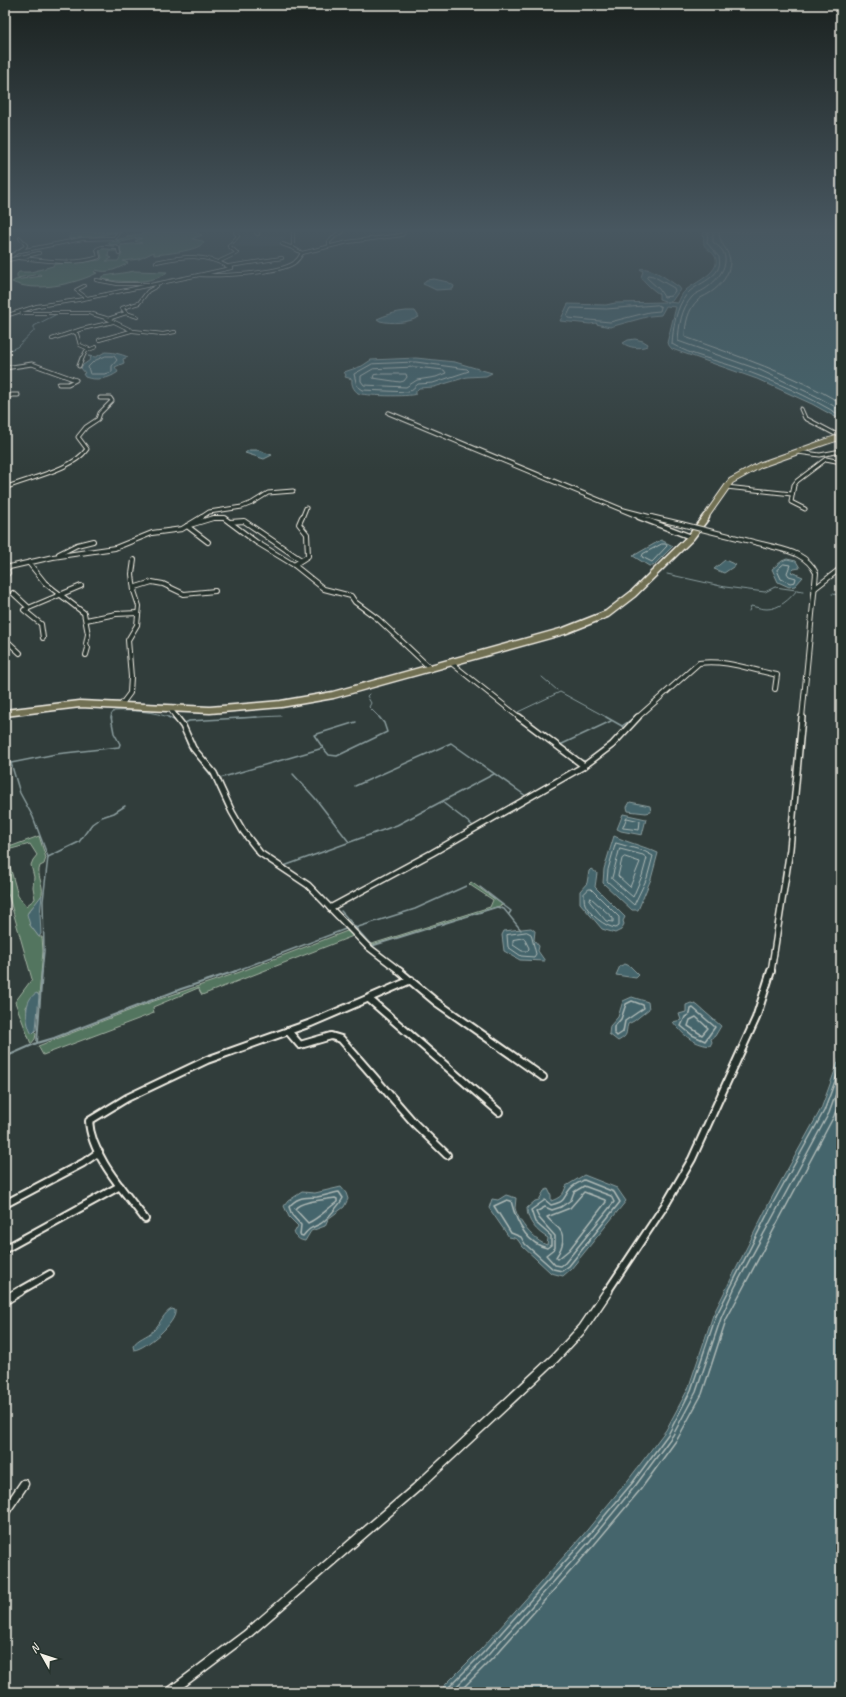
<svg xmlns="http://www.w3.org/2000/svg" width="846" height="1697" font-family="Caveat,sans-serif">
<rect width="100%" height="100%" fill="#313d3b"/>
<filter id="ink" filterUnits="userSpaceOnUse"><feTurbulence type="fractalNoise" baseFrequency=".025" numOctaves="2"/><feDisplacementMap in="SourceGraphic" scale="8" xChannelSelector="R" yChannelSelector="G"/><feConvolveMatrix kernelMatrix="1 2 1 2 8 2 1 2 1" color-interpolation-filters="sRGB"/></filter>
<g filter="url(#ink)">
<path fill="#3e484b" d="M245 235 285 236 286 237 280 246 233 247Z"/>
<g fill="#52745e" stroke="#a3b2a3" fill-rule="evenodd">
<path d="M72 232H117L94 237 69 239V236Z"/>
<path d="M154 232H194L202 235 192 239 203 241 204 243C197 251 165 254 154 255V252L139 259 123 261 128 263C117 269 108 274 96 270L94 272 97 273C75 284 35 293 12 282L15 280 42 276 40 274 17 278V274L19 272H31L53 266 54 264 100 260 102 258 100 250 102 248 117 249 116 251H109L108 256 112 258 106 261H118L122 254 120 252 121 245 142 243 135 241 142 238C137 237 127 242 119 242V244L110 245 108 242 119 241 116 240 133 236 126 237 128 236Z"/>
<path d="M135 271 167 272C154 285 118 282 101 279V278L104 276Z"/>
<path d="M5 835 12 846 39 836 46 858 44 864 40 866C36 876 44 884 42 894 40 901 32 907 28 912L30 925 39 937H42L43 951 39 996 37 993 26 1007 33 1033 35 1032 36 1034 35 1039 31 1044 15 1002 32 979 5 883ZM30 844 37 855 33 860 31 865 34 877 33 887 35 899 26 906 18 896 6 852 11 849Z"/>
<path d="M471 882 503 905 373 945 372 944 490 907 493 900 470 885 469 884Z"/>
<path d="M347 931H349L353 936 202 995 198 988 153 1007 154 1013 43 1055 38 1046 154 1001 237 973Z"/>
</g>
<g fill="#45656c" stroke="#8b9d9e">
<path d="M703 232H841V420L812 404 757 379 672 349 667 343 676 307 666 306 661 315 650 316 610 327 596 324 597 323 590 324 560 321 568 304 606 305 615 303 665 302V301L659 299V294C652 289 646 284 641 277L643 271 640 269C651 266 670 281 679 287L681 290 679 291 672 301 666 302 678 303C680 298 682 293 686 290 694 283 719 273 716 259 715 253 707 250 704 245Z"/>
<path d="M434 279 448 282 454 286 453 289 436 290C432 288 428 286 423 284L426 280Z"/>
<path d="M406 311H415L419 317C408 323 392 324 380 321L377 319C386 315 395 312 406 311Z"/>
<path d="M635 339 643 341 648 344 647 346C640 349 629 348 623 343L628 340Z"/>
<path d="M105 352C113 352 121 354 128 357L123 359 124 363 115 367 118 372C109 379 96 381 85 377L83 374 85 373 81 368 83 365 90 360 91 357 88 356 96 357Z"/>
<path d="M416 358 455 362 492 373 486 376 467 377 434 387 419 388 416 391V394C409 397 363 396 358 393 354 390 351 385 352 379L345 377 346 375 344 372 362 366 371 360Z"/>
<path d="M249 450H258L272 455 264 459 245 453Z"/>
<path d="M661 540 673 546 653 566H649L633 556Z"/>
<path d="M787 559 796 561 800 568 794 569 791 572 803 577 795 586 789 587 778 582 772 569 782 561Z"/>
<path d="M725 560 736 565 724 573 714 569Z"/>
<path d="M630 802 650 806 651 812 646 813 628 811 627 807Z"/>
<path d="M623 814 646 819 642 835 621 831 617 829Z"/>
<path d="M614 836C628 843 644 846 658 853L651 879 638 910H632L603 883 604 869Z"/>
<path d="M591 869 597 873 595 887 625 917 623 921 624 924 621 930 615 933 602 929 580 903V891L587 883 589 871Z"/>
<path d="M42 895 40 914 41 934 39 937 30 925 27 914Z"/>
<path d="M531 928 535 931 534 940 539 946 538 951 545 961 520 960 504 951 502 935 504 931Z"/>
<path d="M625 964 630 966 639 975 636 978 616 975 620 966Z"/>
<path d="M37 993 39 996 36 1030 32 1034C25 1024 23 998 37 993Z"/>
<path d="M632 997 648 1002 649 1009 634 1021 628 1024C625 1034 629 1035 618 1041L609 1034 610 1026 618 1017 623 1001Z"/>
<path d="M691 1003 697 1005 721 1026 715 1036 711 1039 712 1042 710 1046C693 1044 683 1035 673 1022L681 1020 679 1014 686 1012V1005Z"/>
<path d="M841 1054V1692H438L482 1648 583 1535 629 1479 666 1430 688 1389 713 1315 770 1201 821 1109Z"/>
<path d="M584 1175 617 1188 626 1201 571 1269 563 1276 551 1273 522 1246 518 1240 514 1238 509 1237 489 1208 492 1199 498 1200 506 1195 516 1198C516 1201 515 1205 515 1208 518 1221 534 1241 547 1245L548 1238C537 1232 527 1221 527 1208L535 1201 539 1200 544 1191 548 1189 551 1195V1201C560 1198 564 1194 566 1186Z"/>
<path d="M341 1187 346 1193 348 1199 344 1207 328 1219 325 1226 311 1231 305 1241C299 1240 297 1238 294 1233L298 1226 289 1217 284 1206 288 1201 302 1192 315 1193Z"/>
<path d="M172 1309 175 1310C178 1322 145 1349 134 1350L133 1346C138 1338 147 1337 154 1330 160 1324 164 1312 172 1309Z"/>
</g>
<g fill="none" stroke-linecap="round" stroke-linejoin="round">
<g stroke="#aeb9b6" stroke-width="1">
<path d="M708 232 707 243 719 257C724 278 696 283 687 294 676 307 673 328 672 344 692 356 716 360 738 368 774 381 809 396 841 416"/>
<path d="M713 232V242C716 245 720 247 722 250 732 264 716 282 705 289 701 292 695 293 692 297 681 309 679 326 678 341L760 370 816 396 841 410"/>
<path d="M719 232C719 246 734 253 729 268 727 279 717 289 708 294 705 296 701 297 698 300 688 309 685 324 685 337 738 356 792 374 841 403"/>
<path d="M648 275 653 276 674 288 675 291 671 296 664 297 659 289 647 278Z"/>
<path d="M658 305 661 307 660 311 649 312 610 322 568 318 567 316 571 308 606 309Z"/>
<path d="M106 356H114L117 360 112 366V372L105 374H90L88 367 94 361Z"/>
<path d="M416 362 467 369 469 371 433 383 418 384 409 392 363 390 357 386 354 374 372 364Z"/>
<path d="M416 367 444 370 446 373 436 377 417 380 406 387 364 385 361 381V376L373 369Z"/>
<path d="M380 374H406L407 377 404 381 400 382 373 378 374 375Z"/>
<path d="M662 544H666L667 546 652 562 642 557 643 554Z"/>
<path d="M784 564 790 565 787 573 789 576 796 578 795 582 790 583 781 579 777 570Z"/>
<path d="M627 818 640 821 639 830 623 828Z"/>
<path d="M616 843 644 851 653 856 647 878 634 905 607 881 608 870Z"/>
<path d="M620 849 643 855 647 858 642 876 633 897 612 879Z"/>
<path d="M625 857 640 862 630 887 618 876 622 859Z"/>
<path d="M589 889H591L619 917V926L616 928C605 927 589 914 585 904 584 901 584 897 584 894Z"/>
<path d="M591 898 613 918V922L606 921 590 902Z"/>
<path d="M527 932 531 934 536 954 534 957 521 956 508 947 507 935Z"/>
<path d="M524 938 529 948 528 951H522L513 945V940Z"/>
</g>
<g stroke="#aeb9b6" stroke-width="1.5">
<path d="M632 1001 643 1005 644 1008 625 1021 623 1032 617 1036 614 1033V1027L621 1019 626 1004Z"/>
<path d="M693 1008 715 1027 705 1041 692 1035 681 1026 685 1017 690 1014 691 1009Z"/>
<path d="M696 1017 708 1028 702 1035 688 1026 690 1020Z"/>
<path d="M584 1180 614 1192 620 1202 569 1266 562 1271 553 1269 525 1244 521 1237 511 1233 494 1206 507 1200 511 1201C516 1221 525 1243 547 1248L551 1245V1236L535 1222 531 1210 545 1200 551 1205C567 1201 562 1199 570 1189 573 1185 580 1182 584 1180Z"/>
<path d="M584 1186 611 1196 614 1202 565 1263 561 1266 555 1265 546 1255 555 1248V1236L539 1218 536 1212 545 1207 552 1210 561 1207 571 1200 574 1192Z"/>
<path d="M339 1192 343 1198C340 1204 326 1221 320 1224 312 1228 310 1227 303 1236L300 1235 301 1225 292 1215 289 1207C297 1196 306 1198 317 1197 325 1196 332 1193 339 1192Z"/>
<path d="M584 1192 605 1200 606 1202 569 1250 558 1259 556 1257C563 1247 567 1234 556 1226 553 1223 550 1221 547 1217L570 1208Z"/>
<path d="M335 1198 337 1199V1202C327 1209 319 1218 308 1223L295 1209C301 1201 324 1200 335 1198Z"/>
<path d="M444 1692 485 1651 586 1538 633 1482 669 1433 691 1390 716 1316 773 1203 824 1111 841 1065"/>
<path d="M451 1692 489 1654 590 1541 636 1485 673 1435 696 1392 721 1318 735 1287 829 1113 841 1080"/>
<path d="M459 1692 493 1658 594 1545 641 1489 678 1438 702 1394 726 1320 834 1116 841 1097"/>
</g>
<g stroke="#8b9d9e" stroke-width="1">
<path d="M5 352 17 347 34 331V326L55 315"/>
<path d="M667 574 725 587 765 592 775 587 803 591"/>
<path d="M832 594 841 595"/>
<path d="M749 611 751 606C756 607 762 609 767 609 779 609 790 599 797 590"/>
<path d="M542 677 557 690"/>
<path d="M369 694 367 696 371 703 369 707 380 718"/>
<path d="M520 715 518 712 560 692 608 718"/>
<path d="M112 718 111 715 114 711C133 710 153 711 171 718"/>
<path d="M239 718 281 716"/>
</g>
<g stroke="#8b9d9e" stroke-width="1.5">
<path d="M168 717 176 721"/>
<path d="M606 717 622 726"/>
<path d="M185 726V723L189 721 257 717"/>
<path d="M181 727 188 746 213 778 228 811"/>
<path d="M623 731 624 729 622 726 632 719"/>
<path d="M560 745 611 721"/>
<path d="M323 748 329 755 337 756 387 732 384 723 379 717"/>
<path d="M5 753 9 761"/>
<path d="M204 758 218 774 230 802"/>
<path d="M580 760 586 761 590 759"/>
<path d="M5 761 11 763"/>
<path d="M293 774 315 798 349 842"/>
<path d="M220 778 323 748 314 735 356 722"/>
<path d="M355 786 451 743 526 796"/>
<path d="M442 802 472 825"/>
<path d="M230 814 239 830 258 854 294 878"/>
<path d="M241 823 249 835"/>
<path d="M48 857 79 842 92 824 102 817 114 813 125 806"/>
<path d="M284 866 397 825 494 774"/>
<path d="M314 887 366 942 372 946 497 907 504 909 521 930"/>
<path d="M480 887 511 911 509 914"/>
<path d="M341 911 372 946"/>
<path d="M355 928 415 909 466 886"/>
<path d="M42 972 44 951 43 901 48 857 33 817 20 793 11 763 56 754 119 747 120 744 114 733 111 717"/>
<path d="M233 972 348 928"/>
</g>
<g stroke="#8b9d9e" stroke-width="2">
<path d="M37 1043 54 1038 181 989 236 971"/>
<path d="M5 1057 37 1043 42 971"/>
</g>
<g stroke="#f4f1e8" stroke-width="4">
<g id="minor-far5">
<path d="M256 232 258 234"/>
<path d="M293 232V248L302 253 348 242 402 235 404 232"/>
<path d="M282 244 293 248"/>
<path d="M329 246V242L337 234 343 232"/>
<path d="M20 251 82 239 114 238 119 232"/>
<path d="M19 258C45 260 74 266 99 257L97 249 102 247 118 248 119 254"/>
<path d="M5 260 25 247 26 245 20 238"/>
<path d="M8 260 39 253"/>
<path d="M220 261 237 253 229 246 238 236 235 232"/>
<path d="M156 262C185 256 204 253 231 268"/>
<path d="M229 266 282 258"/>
<path d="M231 268 199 275C220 276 277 274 294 263 298 260 300 257 302 253"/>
<path d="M96 280 118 284H149"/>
<path d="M84 286 76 290 87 298"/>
<path d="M22 313H89L106 318 133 331 163 334 175 332"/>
<path d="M5 316 37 306 78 300 199 275"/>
<path d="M138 317 126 313 122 308 139 303 148 291 157 286"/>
<path d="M108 319 126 313"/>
<path d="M74 332 77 334 80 345 89 349"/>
<path d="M52 339 82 329 113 322"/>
<path d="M99 340 131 331"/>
<path d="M82 359 86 351 96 347"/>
</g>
</g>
<g stroke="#f4f1e8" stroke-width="5">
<g id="minor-far4">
<path d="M79 366 82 358"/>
<path d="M5 368 32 364 76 380 68 384H59"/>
<path d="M5 398 12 395H18"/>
<path d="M801 409 805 418 841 437"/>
<path d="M798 452 820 455 841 451"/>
<path d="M726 487 792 494"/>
<path d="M5 488C28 478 73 470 87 449L78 437 86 427 98 419 100 413 112 401 110 398H100"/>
<path d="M805 509 791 502 794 485 797 481 826 459 841 462"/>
<path d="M624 510 655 518"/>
<path d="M200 518 209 512 242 507 252 503 268 493 293 491"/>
<path d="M302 518 306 508"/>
</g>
</g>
<g stroke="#f4f1e8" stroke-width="6">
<g id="minor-far3">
<path d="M302 517 299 524 307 534 308 556 294 565 324 589 351 596 355 602 378 619 430 668"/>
<path d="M651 517 681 524"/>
<path d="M230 522 244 521 301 560"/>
<path d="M190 525 213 518H224L256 542 294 565"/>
<path d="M187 526 208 542"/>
<path d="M774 547C791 551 808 556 816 573L802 718"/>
<path d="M59 554 77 545 93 541"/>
<path d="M134 560 132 574 134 591"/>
<path d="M29 563 45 583 84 613 88 634 86 644 88 648 86 655"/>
<path d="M5 568 53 557 115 548 152 533 182 529 202 517"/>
<path d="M5 576 8 573 7 568"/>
<path d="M814 589 841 568"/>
<path d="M13 593 28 607"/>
<path d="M86 620 116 614 138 613"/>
<path d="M43 638 41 624 24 610 81 586"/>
<path d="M5 639 20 653"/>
<path d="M450 662 520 718"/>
<path d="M121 705 130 693 131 677 128 640 137 625 139 606 134 591 136 587 152 582 163 584 184 594 215 591"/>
<path d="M170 709 177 718"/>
<path d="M637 718 699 663C724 659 752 670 777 675L775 689"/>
</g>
</g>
<g stroke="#f4f1e8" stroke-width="8">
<g id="minor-far2">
<path d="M176 717 183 726 193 748 214 773 232 812 243 831 260 853 308 885 367 946 401 972"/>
<path d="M519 717 584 766"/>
<path d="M330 908 432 853 584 766 612 745 638 717"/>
<path d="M771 972 790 849 802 717"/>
</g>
</g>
<g stroke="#f4f1e8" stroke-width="10">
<g id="minor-far1">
<path d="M399 971 436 1002 543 1077"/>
<path d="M369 999 499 1112"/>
<path d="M288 1031 300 1045 331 1036 341 1039 415 1124 447 1155"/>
<path d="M5 1204 83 1163 99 1152"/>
<path d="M145 1219C125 1192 91 1156 89 1121L127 1098 207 1060 311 1023 411 980"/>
<path d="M5 1249 120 1186"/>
<path d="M18 1292 50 1274"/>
<path d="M607 1292 667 1202 692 1159 756 1018 771 971"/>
</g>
</g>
<g stroke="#f4f1e8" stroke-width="11">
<g id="minor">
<path d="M5 1300 20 1291"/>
<path d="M5 1512 24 1484"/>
<path d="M170 1692 246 1635 416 1488 555 1358 583 1328 608 1291"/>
</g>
</g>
<g stroke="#f4f1e8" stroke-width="5.5">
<path id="tertiary-far1" d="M389 413 642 518"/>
</g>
<g stroke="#f4f1e8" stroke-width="7">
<path id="tertiary" d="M639 517 691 537"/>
</g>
<g stroke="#f4f1e8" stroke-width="7">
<path id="primary-far1" d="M705 518 731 481 760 465 828 441"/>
</g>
<g stroke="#f4f1e8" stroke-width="9">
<path id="primary" d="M5 713 80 704 210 710 281 704 333 695 564 631 607 614 633 594 691 537 706 517"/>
</g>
<use href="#minor-far5" stroke="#26332d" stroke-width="2.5"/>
<use href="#minor-far4" stroke="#26332d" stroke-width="3"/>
<use href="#minor-far3" stroke="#26332d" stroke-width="4"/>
<use href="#minor-far2" stroke="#26332d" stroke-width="5"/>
<use href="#minor-far1" stroke="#26332d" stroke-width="6"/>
<use href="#minor" stroke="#26332d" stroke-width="8"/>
<use href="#tertiary-far1" stroke="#26332d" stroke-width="3.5"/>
<use href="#tertiary" stroke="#26332d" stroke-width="4.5"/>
<use href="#primary-far1" stroke="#716f52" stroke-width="5"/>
<use href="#primary" stroke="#716f52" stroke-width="6"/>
<g stroke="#f4f1e8" stroke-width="6" stroke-linecap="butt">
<path id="minor-bridge" d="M681 524 774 547"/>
</g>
<g stroke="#f4f1e8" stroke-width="7" stroke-linecap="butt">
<path id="primary-bridge" d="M828 441 841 437"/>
</g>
<use href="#minor-bridge" stroke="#26332d" stroke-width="4"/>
<use href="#primary-bridge" stroke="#716f52" stroke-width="5"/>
</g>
</g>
<linearGradient id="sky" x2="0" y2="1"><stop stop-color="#1b2220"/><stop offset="0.49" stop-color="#485760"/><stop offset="1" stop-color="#485760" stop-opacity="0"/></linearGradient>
<rect width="846" height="470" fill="url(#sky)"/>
<rect width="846" height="1697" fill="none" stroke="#26332d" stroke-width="20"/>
<rect x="10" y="10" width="826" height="1677" fill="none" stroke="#f4f1e8" stroke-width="1.5" filter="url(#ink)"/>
<g transform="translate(42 1655) rotate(309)" stroke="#26332d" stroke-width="3" paint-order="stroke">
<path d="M0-3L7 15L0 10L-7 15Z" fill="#f4f1e8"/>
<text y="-6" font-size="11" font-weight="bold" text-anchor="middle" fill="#f4f1e8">N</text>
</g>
</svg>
